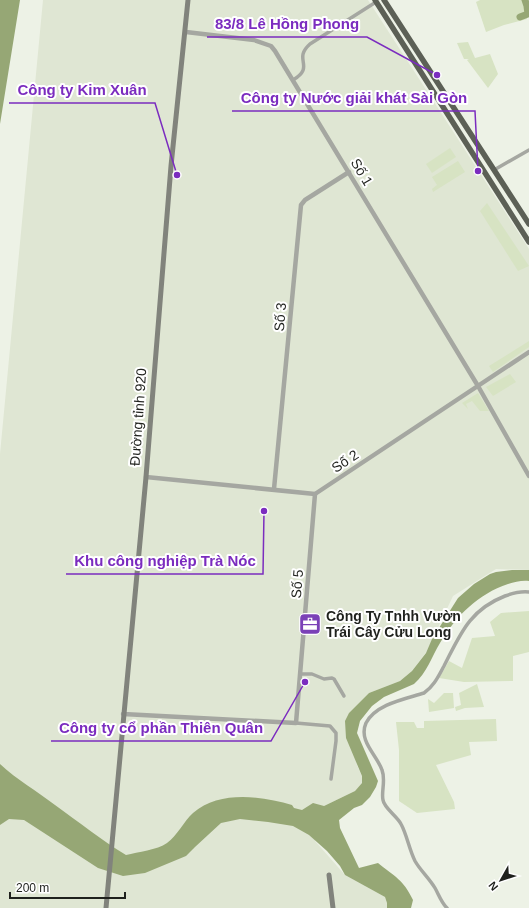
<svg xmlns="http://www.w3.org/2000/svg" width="529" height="908" font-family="Arial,sans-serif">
<rect width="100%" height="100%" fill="#edf2e6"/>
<path fill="#dfe6d3" d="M43 0H368L529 249V570L496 569 453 596 427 651 412 671 400 681 369 693 349 713 357 765 362 776V783L355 791 324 806 315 841 345 875 385 897 387 903V908H0V454Z"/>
<g fill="#d7e3c3">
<path d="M480 0H523L527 19 504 25 486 32 476 2Z"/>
<path d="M468 42 475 58 490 54 498 74 488 88 467 60 469 59H464L457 43Z"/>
<path d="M450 148 456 157 432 173 426 164Z"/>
<path d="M458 161 465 172 433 192 432 189 437 185 432 177Z"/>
<path d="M487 203 529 266 518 271 480 211Z"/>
<path d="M529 341V347L493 372 489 366Z"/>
<path d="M510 374 516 382 493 396 486 387Z"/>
<path d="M478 393 489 411H480L472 401 466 404 468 409 462 403Z"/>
<path d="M529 611V652L513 656V681L464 682 439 678 449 661 462 668 472 638 495 636 490 622 501 613Z"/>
<path d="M477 684 484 707 465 708 456 711 455 707 461 705 459 693Z"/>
<path d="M444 693H453L454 708 429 712 428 699 434 703Z"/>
<path d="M496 719 497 741 469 742 471 755 436 765 454 802 455 809 417 813 399 801V750L396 722H414L417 728H424V721Z"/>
</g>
<g fill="#96a775">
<path d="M0 0H20L0 124V137Z"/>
<path d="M512 570H529V581C522 580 515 582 508 584 478 594 456 616 440 643 432 656 427 673 414 684L384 697 372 706 360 721 357 733 378 781 376 787 370 797 362 805 354 808 339 820 340 828 359 868 378 863C395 877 403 879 413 900L411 908H387V903L385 897 345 875 340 866 327 851 309 835 293 826 268 822 240 819 221 823 195 847 186 856 145 873 123 876 98 868 24 820 9 819 0 825V764C17 780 37 791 55 805 79 822 101 840 126 855 138 852 157 850 167 843 177 836 184 821 193 813 219 790 262 796 292 805L294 808 302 810 313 803 324 806 355 791 362 783V776L346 738 345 721 349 713 369 693 400 681 412 671 426 653 432 639 458 598 474 584 490 574 496 572Z"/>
</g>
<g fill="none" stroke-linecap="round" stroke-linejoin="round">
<path stroke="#96a775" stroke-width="7" d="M520 17 528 14 527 6 525 0"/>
<g stroke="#a5a7a1" stroke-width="3.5">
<path d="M293 80C316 66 292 60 310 44L376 2"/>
<path d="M494 170 529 150"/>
<path d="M300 674H312L324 679 332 678 334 679 344 696"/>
<path d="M296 723 330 726 336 733V741L331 779"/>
<path d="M447 908C441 902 439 895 435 888 429 878 420 870 415 861 409 849 407 835 401 824 397 816 384 808 383 800 381 792 386 780 382 770 377 755 358 741 366 723 376 704 405 699 424 693 434 686 438 677 444 666 460 635 469 610 505 596 513 593 520 591 529 592"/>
</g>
<g stroke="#a5a7a1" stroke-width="4.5">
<path d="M186 32 254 40 271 46 275 51 478 386 529 476"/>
<path d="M146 477 315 494 529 352"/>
<path d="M274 489 301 205 305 200 349 172"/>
<path d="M123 714 296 723 315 494"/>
</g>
<g stroke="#81837c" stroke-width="5">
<path d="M329 875 333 908"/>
<path d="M106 908 146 477 171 166 188 0"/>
</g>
<g stroke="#5c6056" stroke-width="5.5">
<path d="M375 0 529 242"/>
<path d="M384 0 529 224"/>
</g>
</g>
<defs>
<g id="office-square" transform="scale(1.15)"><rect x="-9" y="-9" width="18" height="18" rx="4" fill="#7b41b7" stroke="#fff"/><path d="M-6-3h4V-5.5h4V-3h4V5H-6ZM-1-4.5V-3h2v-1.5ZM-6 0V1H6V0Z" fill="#fff"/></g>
</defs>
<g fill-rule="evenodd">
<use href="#office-square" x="310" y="624"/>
</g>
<g text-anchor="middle" stroke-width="4" stroke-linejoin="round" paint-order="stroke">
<g font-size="14" fill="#1f211d" stroke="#fff">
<text transform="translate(362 172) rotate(59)" y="5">Số 1</text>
<text transform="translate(280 317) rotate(-85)" y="5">Số 3</text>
<text transform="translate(138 417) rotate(-86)" y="5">Đường tỉnh 920</text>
<text transform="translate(345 461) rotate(-34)" y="5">Số 2</text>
<text transform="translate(297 584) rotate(-85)" y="5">Số 5</text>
</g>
<g font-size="14" font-weight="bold" fill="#1f211d" stroke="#fff" text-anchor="start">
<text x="326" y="621">Công Ty Tnhh Vườn<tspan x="326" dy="16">Trái Cây Cửu Long</tspan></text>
</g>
</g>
<path fill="none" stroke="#7b2cbf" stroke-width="1.5" d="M437 75L367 37H207M177 175L155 103H9M478 171L475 111H232M264 511L263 574H66M305 682L271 741H51"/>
<g fill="#7b2cbf" stroke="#fff" stroke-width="1.5">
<circle cx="437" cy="75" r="4"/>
<circle cx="177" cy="175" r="4"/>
<circle cx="478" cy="171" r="4"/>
<circle cx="264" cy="511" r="4"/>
<circle cx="305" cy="682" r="4"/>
</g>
<g font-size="15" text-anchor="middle" font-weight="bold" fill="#7b2cbf" stroke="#fff" stroke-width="4" stroke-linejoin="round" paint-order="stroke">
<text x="287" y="29">83/8 Lê Hồng Phong</text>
<text x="82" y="95">Công ty Kim Xuân</text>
<text x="354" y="103">Công ty Nước giải khát Sài Gòn</text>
<text x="165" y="566">Khu công nghiệp Trà Nóc</text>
<text x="161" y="733">Công ty cổ phần Thiên Quân</text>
</g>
<g transform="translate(501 880) rotate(231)" stroke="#ffffff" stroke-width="3" paint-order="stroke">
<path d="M0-3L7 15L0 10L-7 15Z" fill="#1f211d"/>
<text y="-6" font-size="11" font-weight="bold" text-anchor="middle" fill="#1f211d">N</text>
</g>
<path d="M10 892v6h115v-6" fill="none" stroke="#1f211d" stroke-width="2"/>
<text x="16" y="892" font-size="12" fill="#1f211d" stroke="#ffffff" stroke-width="3" paint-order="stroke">200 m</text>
</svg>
